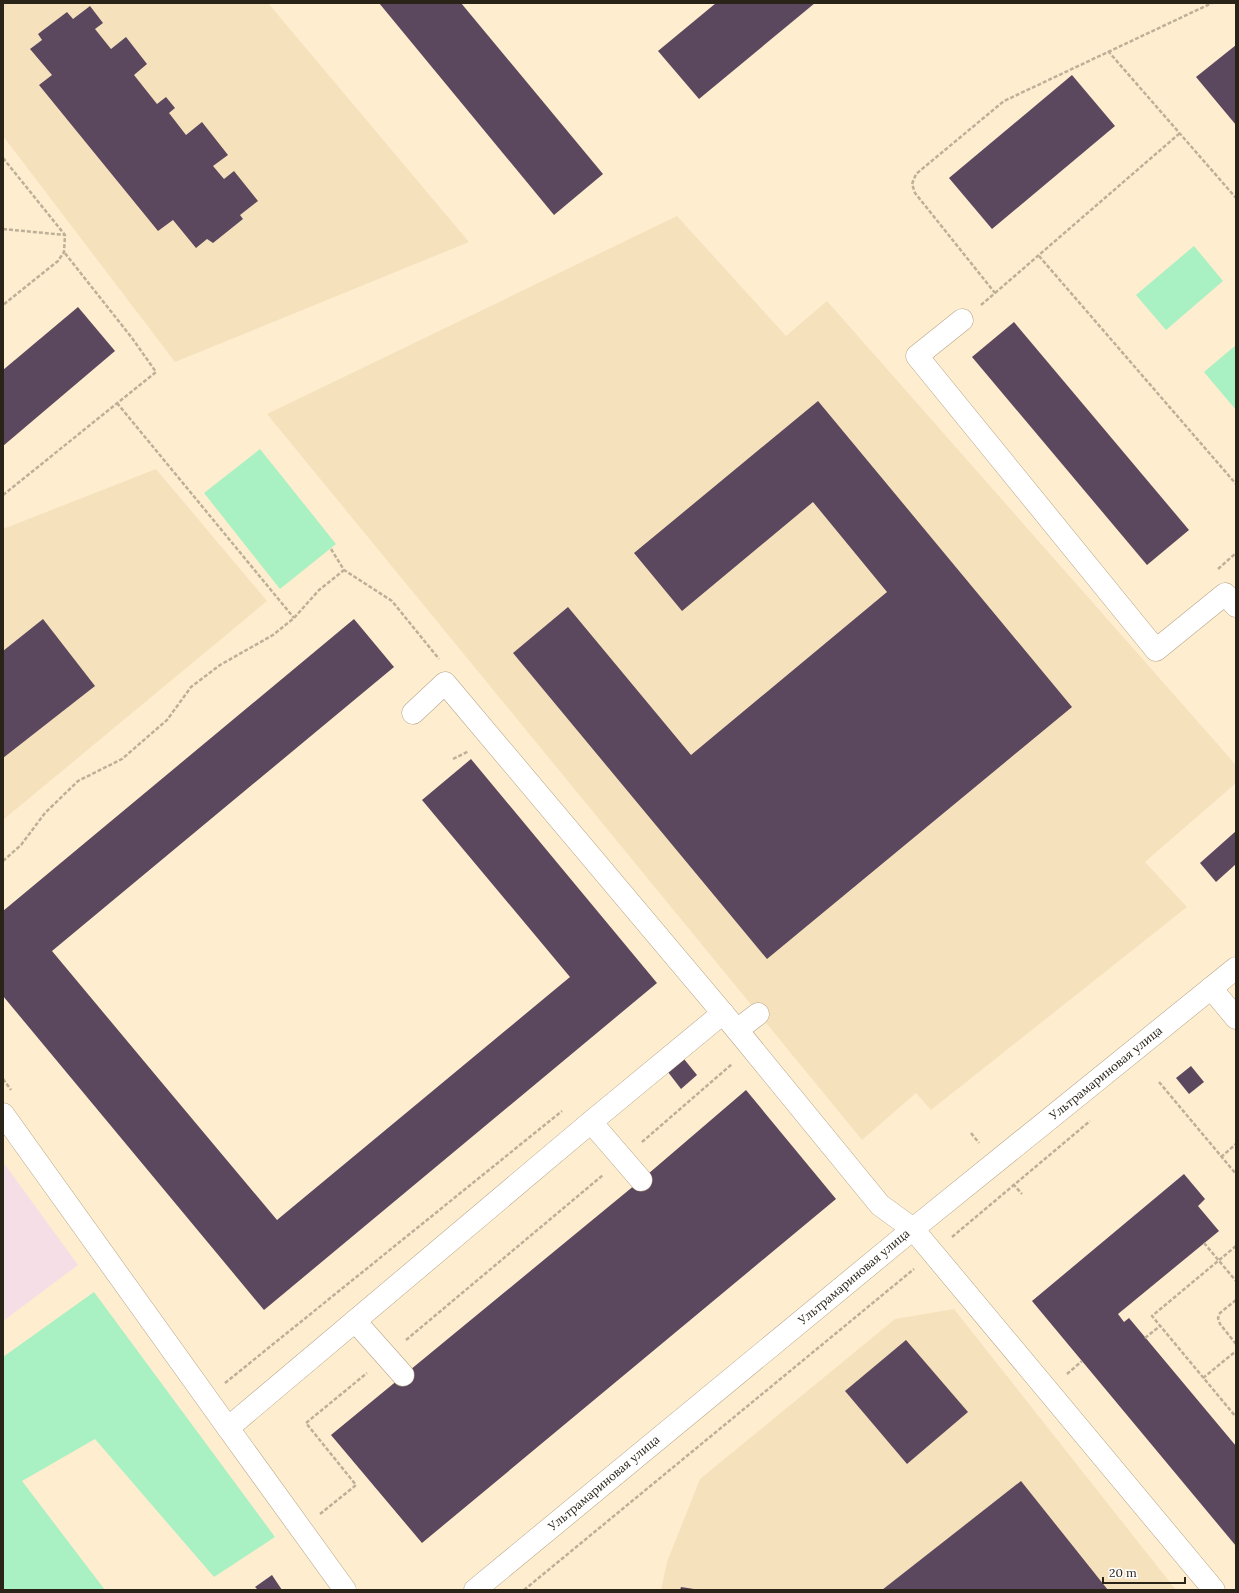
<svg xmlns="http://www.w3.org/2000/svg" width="1239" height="1593" font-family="Lora,serif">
<rect width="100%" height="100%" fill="#feedcf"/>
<g fill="#f6e1bd">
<path d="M3 3H268L469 242 175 362 3 136Z"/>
<path d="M677 216 786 336 827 301 1236 765V783L1145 862 1187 907 931 1110 916 1093 862 1140 267 414Z"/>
<path d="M156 469 267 601 3 820V529Z"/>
<path d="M954 1309 1176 1590H661L667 1562 700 1479 895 1319Z"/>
</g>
<path fill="#f6dee7" d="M3 1162 78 1265 3 1321Z"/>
<g fill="#a9f1c2">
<path d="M1194 246 1223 281 1166 330 1136 295Z"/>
<path d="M1236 345V410L1204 372Z"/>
<path d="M260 449 336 544 280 589 204 493Z"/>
<path d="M94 1292 275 1537 214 1577 95 1439 22 1481 105 1590H3V1357Z"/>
</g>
<g fill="#5b485e">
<path d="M379 3H461L603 174 554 215Z"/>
<path d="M716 3H815L699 99 658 51Z"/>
<path d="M90 6 103 23 95 29 111 49 126 37 147 64 134 75 157 104 166 97 175 108 169 113 186 135 202 122 228 155 213 166 224 179 234 171 258 201 240 215 243 219 213 243 207 239 196 248 173 220 158 231 39 85 52 75 30 49 42 40 38 34 67 12 73 19Z"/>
<path d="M1236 45V125L1196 77Z"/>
<path d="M1072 75 1115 126 992 229 949 178Z"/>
<path d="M78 307 115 351 3 446V370Z"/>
<path d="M1014 322 1189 530 1147 565 972 357Z"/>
<path d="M818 401 1072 707 767 959 513 653 568 607 691 755 887 592 813 502 682 611 634 553Z"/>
<path d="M43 619 95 686 3 758V651Z"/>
<path d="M354 619 394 667 52 951 163 1084 277 1220 570 977 422 800 471 759 657 983 264 1310 3 996V911Z"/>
<path d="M1236 831V864L1216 882 1200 863Z"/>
<path d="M684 1059 697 1075 681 1089 668 1072Z"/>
<path d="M1191 1066 1204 1082 1189 1094 1176 1078Z"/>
<path d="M746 1090 836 1199 422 1543 331 1435 641 1180Z"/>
<path d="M1184 1174 1205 1199 1198 1206 1219 1231 1118 1314 1124 1322 1129 1318 1236 1446V1546L1032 1301Z"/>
<path d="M906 1340 968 1412 907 1464 845 1391Z"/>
<path d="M1021 1481 1108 1590H882Z"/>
<path d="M272 1575 282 1590H258L255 1587Z"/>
<path d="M681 1587 694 1589V1590H680Z"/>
</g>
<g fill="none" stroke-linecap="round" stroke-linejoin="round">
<g stroke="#b5a588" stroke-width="23">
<g id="minor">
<path d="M962 320 917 356 1156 650 1225 594 1236 606"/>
<path d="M413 713 445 683 737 1030 880 1205 913 1229 1214 1590"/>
<path d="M1211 988 1236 1018"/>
<path d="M737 1030 758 1014"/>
<path d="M3 1114 228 1428"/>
<path d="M591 1122 641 1180"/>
<path d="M355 1321 403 1375"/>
<path d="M345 1590 228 1428 591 1122 723 1013"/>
<path d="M475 1590 913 1229 1236 968"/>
</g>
</g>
<g stroke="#beb098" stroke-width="2.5" stroke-dasharray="4 2" stroke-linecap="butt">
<path d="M1108 51 1236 198"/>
<path d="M3 158 65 235 64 252 58 261 3 305"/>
<path d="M3 229 65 235"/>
<path d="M1039 256 1236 484"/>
<path d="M995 293 1180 133"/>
<path d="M981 305 995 293 915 193 912 184 916 174 1004 101 1212 3"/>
<path d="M117 403 294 618"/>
<path d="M3 495 156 372 132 338 64 252"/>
<path d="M331 549 344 570 392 601 439 659"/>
<path d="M1218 569 1236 553"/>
<path d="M453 759 469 751"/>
<path d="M3 861 21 845 45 813 78 781 122 759 167 720 191 687 220 665 273 635 294 618 319 590 344 570"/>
<path d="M3 1079 11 1090"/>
<path d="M1159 1082 1236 1174"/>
<path d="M971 1133 979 1143"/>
<path d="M642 1142 732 1064"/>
<path d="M1221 1157 1236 1144"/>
<path d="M1013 1184 1022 1194"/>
<path d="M952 1237 1090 1121"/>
<path d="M1204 1243 1236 1281"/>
<path d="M1236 1246 1152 1316 1236 1417"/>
<path d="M1236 1300 1220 1313 1218 1318 1220 1324 1236 1344"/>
<path d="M1145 1338 1160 1326"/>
<path d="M406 1340 603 1175"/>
<path d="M1067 1374 1082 1361"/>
<path d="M1203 1378 1236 1351"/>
<path d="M225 1383 562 1111"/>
<path d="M320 1514 356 1485 306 1423 367 1373"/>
<path d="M524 1590 914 1269"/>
</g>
<use href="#minor" stroke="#fff" stroke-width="22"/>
</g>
<g text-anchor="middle" stroke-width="4" stroke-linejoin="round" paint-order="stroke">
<g font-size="12" fill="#292318" stroke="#fff">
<text transform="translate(1106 1073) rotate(-39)" y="4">Ультрамариновая улица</text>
<text transform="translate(854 1277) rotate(-40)" y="4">Ультрамариновая улица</text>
<text transform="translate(604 1483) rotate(-40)" y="4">Ультрамариновая улица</text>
</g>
</g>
<rect width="1239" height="1593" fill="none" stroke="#292318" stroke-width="8"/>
<path d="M1103 1577v6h82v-6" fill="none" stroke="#292318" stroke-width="2"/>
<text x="1109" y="1577" font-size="12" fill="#292318" stroke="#ffffff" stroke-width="3" paint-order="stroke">20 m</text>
</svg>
